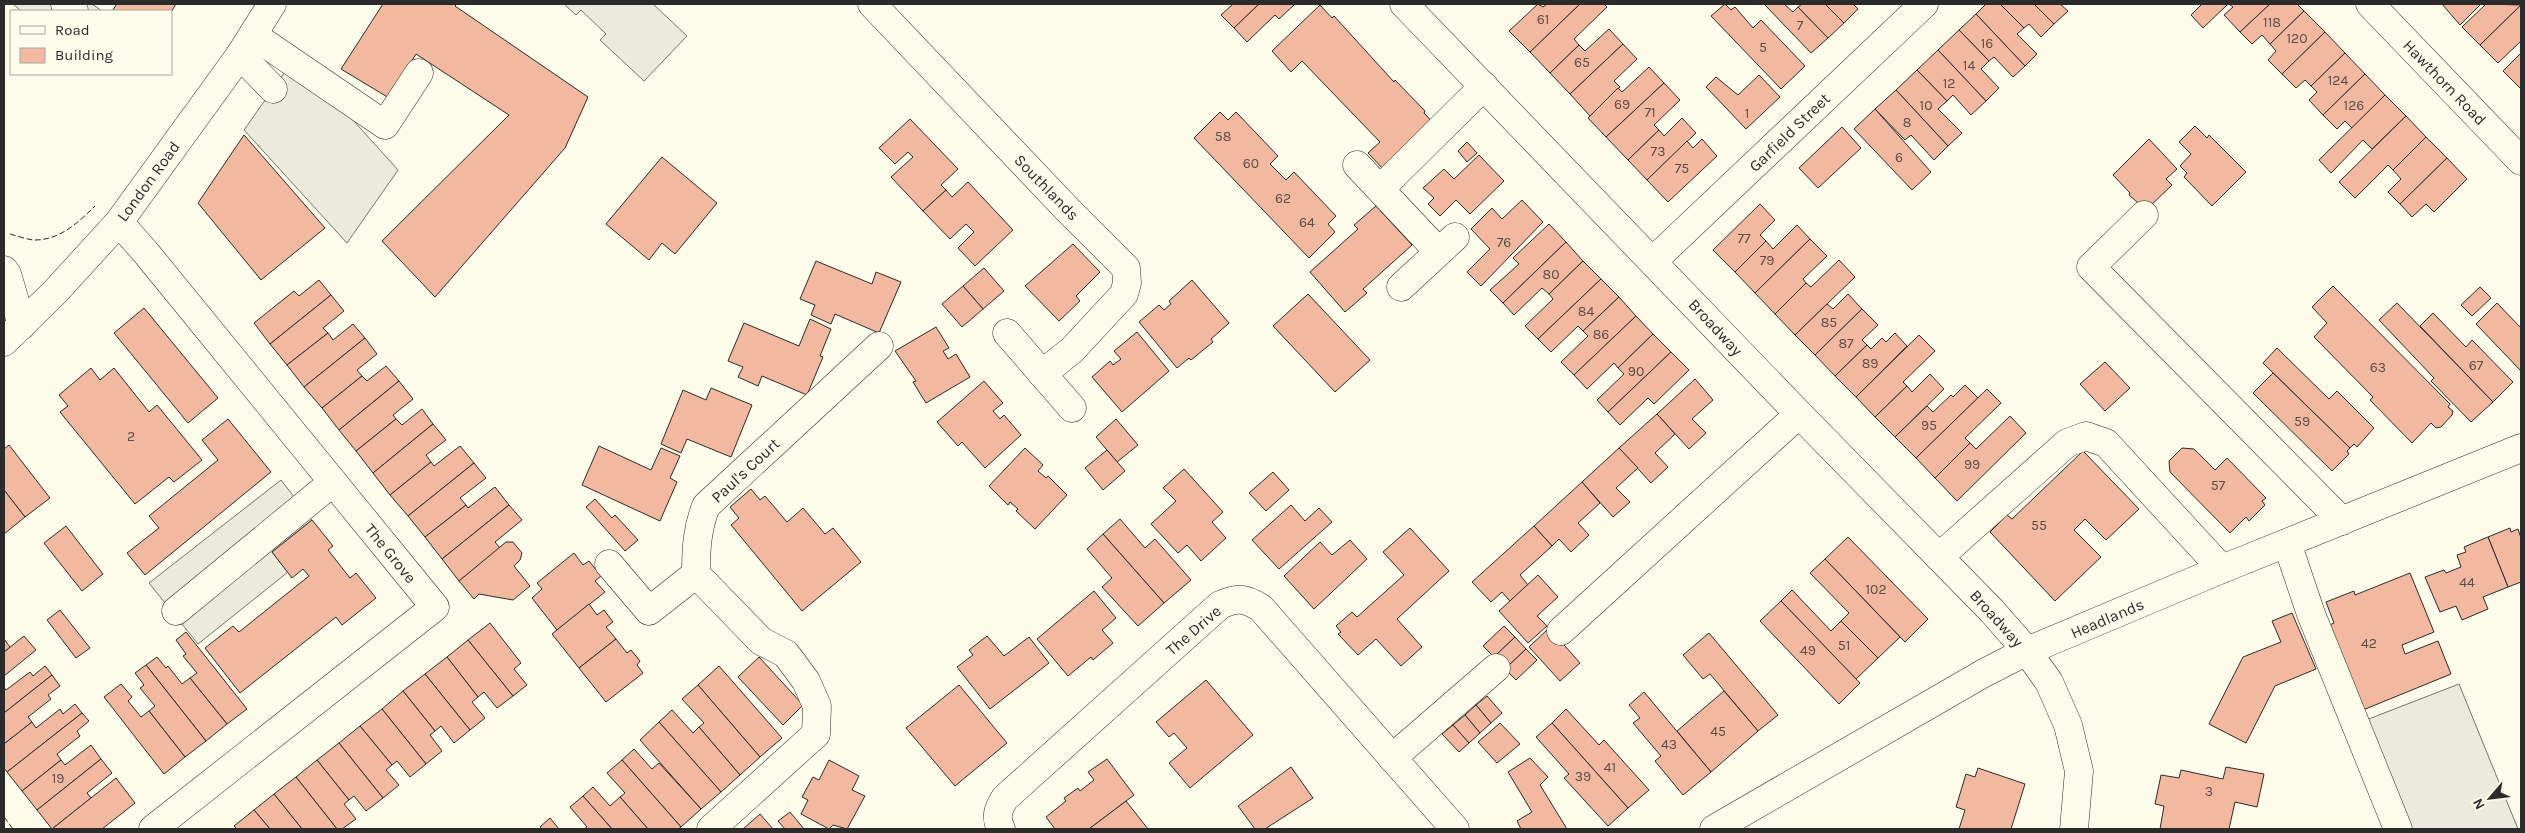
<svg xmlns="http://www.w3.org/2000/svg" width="2525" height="833" font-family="Karla,sans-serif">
<rect width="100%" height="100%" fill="#fdfbea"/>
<g fill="#eceadb" stroke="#74746e">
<path d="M13 4H92L102 11H21Z"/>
<path d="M564 4H653L687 36 644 81 600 40 606 34 581 10 576 15Z"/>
<path d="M289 66 334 99 398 170 347 243 244 130Z"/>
<path d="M281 480 312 520 272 552 288 572 198 644 149 583Z"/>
<path d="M2459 684 2518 829H2390L2348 727Z"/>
</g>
<g fill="#f2b8a0" stroke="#2b2b2b">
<path d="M117 4H176L171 12 112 11Z"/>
<path d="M383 4H457L455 6 588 97 565 148 435 297 382 241 509 115 416 54 389 98 341 69Z"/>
<path d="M1233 4H1259L1234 28 1221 15Z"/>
<path d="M1259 4H1295L1279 19 1275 15 1247 42 1234 28Z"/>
<path d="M1538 4 1543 7 1547 4H1580L1530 52 1509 31Z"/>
<path d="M1580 4H1604L1607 7 1574 39 1579 45 1550 73 1530 52Z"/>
<path d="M1725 4 1731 10 1735 7 1753 28 1761 20 1805 66 1781 89 1711 16Z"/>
<path d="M1764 4H1784L1793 12 1798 7 1828 38 1811 53Z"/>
<path d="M1802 4H1825L1844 23 1828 38 1798 7Z"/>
<path d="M1825 4H1853L1858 9 1844 23Z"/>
<path d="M1986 4H2000L2024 28 2017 34 2037 54 2025 66 1976 14Z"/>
<path d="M2000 4H2034L2054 24 2041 37 2029 24 2024 28Z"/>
<path d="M2034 4H2060L2068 11 2054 24Z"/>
<path d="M2202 4H2228L2203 28 2191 15Z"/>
<path d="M2229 4H2270L2240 32 2224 15 2233 7Z"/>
<path d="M2270 4H2297L2304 11 2270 44 2262 35 2252 44 2240 32Z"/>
<path d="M2442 4H2481L2460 25Z"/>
<path d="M2486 4 2521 5 2480 45 2462 27Z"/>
<path d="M1320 5 1332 18 1334 16 1394 82 1395 80 1425 111 1424 113 1436 126 1387 173 1368 153 1380 142 1302 61 1291 72 1272 51Z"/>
<path d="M2521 5V41L2498 63 2480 45Z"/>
<path d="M2304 11 2325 32 2282 74 2268 60 2276 51 2270 44Z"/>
<path d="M1976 14 2025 66 2013 77 1994 57 1989 61 1959 30Z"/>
<path d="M1609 29 1623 44 1570 94 1550 73 1579 45 1585 51Z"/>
<path d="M1959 30 1989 61 1981 69 1999 88 1986 101 1938 50Z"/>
<path d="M2325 32 2345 53 2311 86 2305 80 2296 88 2282 74Z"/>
<path d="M1623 44 1637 59 1614 81 1620 87 1590 116 1570 94Z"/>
<path d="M1938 50 1986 101 1971 115 1953 95 1947 101 1917 70Z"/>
<path d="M2345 53 2365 74 2323 115 2309 100 2317 92 2311 86Z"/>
<path d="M2521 53V89L2503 71Z"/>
<path d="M1649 67 1664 83 1606 137 1588 118 1618 88 1622 92Z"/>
<path d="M1917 70 1947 101 1938 109 1962 133 1948 146 1896 90Z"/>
<path d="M2365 74 2385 95 2352 128 2345 121 2337 129 2323 115Z"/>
<path d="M1759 75 1780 97 1746 129 1706 87 1716 77 1738 95Z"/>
<path d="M1664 83 1680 100 1654 125 1659 130 1628 160 1606 137Z"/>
<path d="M1896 90 1948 146 1934 160 1911 135 1905 140 1875 109Z"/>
<path d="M2385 95 2406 116 2372 149 2363 140 2331 173 2319 160Z"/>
<path d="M1875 109 1931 172 1912 190 1854 129Z"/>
<path d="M1220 112 1228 120 1236 112 1278 156 1270 164 1286 180 1294 172 1336 216 1328 224 1335 232 1309 258 1194 138Z"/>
<path d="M2406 116 2426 137 2393 170 2388 165 2355 198 2339 182Z"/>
<path d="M1682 118 1696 133 1647 180 1628 160 1659 130 1664 136Z"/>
<path d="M910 119 958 169 941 185 946 190 923 211 891 177 913 157 908 152 895 164 879 148Z"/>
<path d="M2195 126 2207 138 2209 135 2246 172 2212 206 2184 177 2187 173 2180 166 2191 154 2179 142Z"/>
<path d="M1842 127 1861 148 1818 188 1799 168Z"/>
<path d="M244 135 325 228 261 280 198 203Z"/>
<path d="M2426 137 2447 158 2400 204 2388 192 2401 179 2393 170Z"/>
<path d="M1702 139 1717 156 1668 202 1647 180 1687 141 1693 148Z"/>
<path d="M2149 139 2177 169 2166 179 2172 185 2146 210 2129 195 2130 193 2113 175Z"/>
<path d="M1467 142 1477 153 1467 162 1458 151Z"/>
<path d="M1479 155 1504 181 1470 214 1456 200 1440 216 1428 204 1434 198 1423 188 1444 169 1454 179Z"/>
<path d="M662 157 717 203 675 254 662 243 649 260 606 224Z"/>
<path d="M2447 158 2467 179 2434 212 2426 204 2412 217 2400 204Z"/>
<path d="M968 182 1013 230 975 266 958 248 974 232 966 224 950 239 923 211 946 190 952 197Z"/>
<path d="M1522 200 1543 222 1481 286 1467 272 1490 249 1471 229 1492 208 1502 219Z"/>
<path d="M1760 204 1775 220 1760 235 1766 241 1735 272 1713 250Z"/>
<path d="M1376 206 1412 245 1363 289 1367 293 1345 312 1310 272 1358 229 1354 225Z"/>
<path d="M1549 224 1566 242 1503 303 1490 290 1519 264 1513 258Z"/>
<path d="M1797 225 1810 239 1755 293 1735 272 1766 241 1773 249Z"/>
<path d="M1810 239 1827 256 1803 279 1806 283 1775 314 1755 293Z"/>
<path d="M1566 242 1583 261 1549 294 1542 288 1514 315 1503 303Z"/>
<path d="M1073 244 1100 272 1076 296 1080 301 1059 321 1025 286Z"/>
<path d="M1839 260 1855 277 1795 335 1775 314 1806 283 1811 287Z"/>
<path d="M816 261 872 284 876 272 901 282 879 333 835 314 831 324 811 315 815 305 800 299Z"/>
<path d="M1583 261 1601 279 1538 339 1525 326 1553 299 1549 294Z"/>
<path d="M984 268 1004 291 983 309 963 286Z"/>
<path d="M1601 279 1619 297 1583 331 1578 326 1551 352 1538 339Z"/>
<path d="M319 280 331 295 270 344 254 323 294 291 299 296Z"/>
<path d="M1192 280 1229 323 1211 339 1213 342 1191 360 1189 358 1177 368 1139 322 1159 305 1164 310 1171 304 1169 301Z"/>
<path d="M963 286 983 309 962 327 942 304Z"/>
<path d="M2333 286 2450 404 2448 407 2453 411 2452 415 2441 427 2436 428 2431 423 2412 443 2370 400 2373 397 2314 337 2327 323 2312 307Z"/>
<path d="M2480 287 2491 298 2472 316 2461 305Z"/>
<path d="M1308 294 1370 360 1335 392 1273 326Z"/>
<path d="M1848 294 1862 309 1815 355 1795 335 1827 304 1833 309Z"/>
<path d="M331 295 344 311 323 328 328 333 287 365 270 344Z"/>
<path d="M1619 297 1636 316 1574 375 1561 362 1588 336 1583 331Z"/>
<path d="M2397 303 2493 402 2471 422 2431 381 2434 378 2379 320Z"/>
<path d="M2497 303 2521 328V371L2476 324Z"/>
<path d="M144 308 218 398 188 423 114 333Z"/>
<path d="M1862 309 1878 325 1862 340 1867 345 1835 376 1815 355Z"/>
<path d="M2433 313 2466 347 2472 340 2513 382 2493 402 2420 326Z"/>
<path d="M1636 316 1653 334 1618 368 1614 363 1587 389 1574 375Z"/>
<path d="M810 319 831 329 820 356 823 357 807 395 762 376 758 386 738 377 743 367 728 361 744 323 799 346Z"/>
<path d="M353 324 365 338 304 387 287 365 328 333 333 340Z"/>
<path d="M936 327 949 348 943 351 948 359 956 354 970 377 926 403 913 382 916 381 895 351Z"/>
<path d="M1137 332 1169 371 1122 412 1092 377 1110 361 1113 365 1121 359 1114 351Z"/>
<path d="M1895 333 1907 346 1856 397 1835 376 1867 345 1871 349 1882 338 1886 342Z"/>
<path d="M1653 334 1671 352 1608 412 1597 400 1624 374 1618 368Z"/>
<path d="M1919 335 1935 351 1903 382 1907 386 1875 417 1856 397Z"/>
<path d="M365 338 377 354 357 370 362 376 322 408 304 387Z"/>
<path d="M2277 348 2329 399 2337 391 2374 428 2357 447 2354 444 2350 448 2263 363Z"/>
<path d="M1671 352 1689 370 1654 404 1648 398 1620 425 1608 412Z"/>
<path d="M2105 362 2130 388 2105 411 2080 384Z"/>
<path d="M386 366 399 381 339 430 322 408 362 376 367 381Z"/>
<path d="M91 368 100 380 114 368 149 412 157 405 202 460 174 482 169 477 135 504 60 412 68 406 59 395Z"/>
<path d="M2273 373 2350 448 2347 451 2349 454 2332 471 2253 393Z"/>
<path d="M1930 374 1944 389 1895 437 1875 417 1907 386 1912 392Z"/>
<path d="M1695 379 1713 400 1692 419 1706 433 1689 449 1657 414Z"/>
<path d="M399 381 413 399 393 415 396 419 356 451 339 430Z"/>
<path d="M984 381 1003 403 993 411 1000 419 1004 415 1021 435 985 468 962 442 958 446 937 422Z"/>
<path d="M1965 385 1978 398 1916 458 1895 437 1927 406 1933 412 1951 395 1953 397Z"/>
<path d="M711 388 752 405 731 457 687 439 681 453 661 444 683 390 706 400Z"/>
<path d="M1987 389 2001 403 1965 438 1970 443 1935 478 1916 458Z"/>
<path d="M422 409 433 424 373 473 356 451 396 419 402 425Z"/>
<path d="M1657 414 1675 434 1655 453 1668 467 1651 483 1619 448Z"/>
<path d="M2010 416 2026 433 1957 501 1935 478 1970 443 1976 449Z"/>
<path d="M228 419 271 472 145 575 127 553 159 528 149 516 218 460 202 440Z"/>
<path d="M1116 419 1138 445 1117 462 1096 437Z"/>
<path d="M433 424 446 440 426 455 431 462 390 495 373 473Z"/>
<path d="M9 445 50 498 25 517 4 490V449Z"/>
<path d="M460 446 474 463 408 516 390 495 431 462 434 466Z"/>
<path d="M599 446 651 470 661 448 680 456 670 478 677 482 660 521 582 485Z"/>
<path d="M1025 448 1043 465 1038 471 1046 478 1048 476 1067 495 1035 529 1016 511 1018 509 1010 502 1008 505 989 486Z"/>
<path d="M1619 448 1638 468 1616 488 1630 502 1613 517 1582 482Z"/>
<path d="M2182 448 2194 449 2215 470 2227 458 2266 498 2262 501 2265 505 2249 521 2246 517 2230 533 2170 472 2169 461Z"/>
<path d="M1107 450 1125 471 1103 490 1085 468Z"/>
<path d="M2083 451 2139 509 2106 540 2085 519 2074 530 2101 557 2055 601 1990 532 2007 515 2012 519Z"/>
<path d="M474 463 486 478 460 498 466 505 425 537 408 516Z"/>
<path d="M1184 469 1223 512 1212 522 1226 538 1201 561 1187 545 1178 553 1151 524 1176 501 1163 488Z"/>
<path d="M1273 472 1289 490 1266 511 1249 493Z"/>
<path d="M1582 482 1600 503 1578 523 1589 535 1571 552 1559 539 1552 546 1534 526Z"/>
<path d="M495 487 509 505 442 559 425 537 466 505 468 508Z"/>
<path d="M751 489 760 500 765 496 787 522 803 508 825 534 833 528 861 562 802 611 731 525 739 518 730 507Z"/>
<path d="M4 490 25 517 4 534Z"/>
<path d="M595 499 612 518 615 515 638 540 625 551 586 507Z"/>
<path d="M509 505 522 520 495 542 500 548 459 581 442 559Z"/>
<path d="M1291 505 1305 521 1319 508 1332 522 1279 569 1252 540Z"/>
<path d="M1120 519 1145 548 1155 539 1191 580 1164 603 1103 534Z"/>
<path d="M312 520 333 546 328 550 350 578 356 573 376 598 342 625 336 617 240 693 205 648 233 626 239 632 309 576 303 569 292 578 272 552Z"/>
<path d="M66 526 103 574 82 591 44 543Z"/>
<path d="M1534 526 1552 546 1520 575 1528 585 1510 601 1502 592 1491 602 1472 582Z"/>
<path d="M1410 528 1449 571 1397 619 1422 647 1401 666 1376 639 1358 655 1338 634 1341 632 1336 626 1352 612 1357 617 1404 575 1383 552Z"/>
<path d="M2510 528 2511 532 2518 529 2521 538V582L2508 587 2488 537Z"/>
<path d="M1103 534 1164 603 1138 626 1102 587 1112 578 1087 549Z"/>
<path d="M1848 537 1928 619 1905 642 1825 559Z"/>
<path d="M2488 537 2508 587 2483 597 2488 609 2462 620 2456 606 2440 612 2425 577 2444 570 2446 573 2461 567 2457 555 2466 552 2464 547Z"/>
<path d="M1350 540 1367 559 1314 609 1284 576 1320 542 1332 555Z"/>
<path d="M506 542H513L522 553 520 560 514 566 530 586 513 600 479 594 474 599 459 581Z"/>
<path d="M574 553 583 565 589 561 601 576 595 581 605 592 557 630 532 598 542 589 537 583Z"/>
<path d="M1825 559 1900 637 1878 658 1841 621 1849 613 1810 573Z"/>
<path d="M2410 573 2434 632 2402 645 2405 654 2438 641 2451 674 2358 712 2325 627 2334 623 2326 602 2354 591 2355 595Z"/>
<path d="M1538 575 1558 597 1537 616 1547 626 1528 643 1499 611Z"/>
<path d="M1792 590 1831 631 1841 621 1878 658 1856 679 1781 601Z"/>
<path d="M1094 591 1116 618 1102 630 1113 643 1093 660 1091 657 1068 676 1037 639Z"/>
<path d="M1781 601 1860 683 1839 704 1760 621Z"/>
<path d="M589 604 597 615 604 610 613 622 606 627 616 639 579 668 552 634Z"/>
<path d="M60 610 90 648 76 658 47 620Z"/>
<path d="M2292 613 2316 669 2275 686 2246 743 2209 724 2243 657 2281 642 2272 621Z"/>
<path d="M490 623 521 663 514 669 527 685 513 696 468 640Z"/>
<path d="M1504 626 1515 637 1494 657 1483 646Z"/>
<path d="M1549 628 1580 663 1560 681 1529 647Z"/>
<path d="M186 632 247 709 227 724 190 678 197 673 183 656 186 654 176 640Z"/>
<path d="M1709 633 1778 715 1758 731 1710 674 1703 679 1683 655Z"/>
<path d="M24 636 36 650 4 676V652Z"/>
<path d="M987 636 1004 656 1029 637 1049 663 990 709 957 667 973 655 969 650Z"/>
<path d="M1515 637 1526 649 1505 669 1494 657Z"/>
<path d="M4 639 10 647 4 652Z"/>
<path d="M616 639 627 653 631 650 640 661 637 665 643 673 606 702 579 668Z"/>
<path d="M468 640 513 696 497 708 484 692 478 697 447 657Z"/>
<path d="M1526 649 1537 660 1516 680 1505 669Z"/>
<path d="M157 657 166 668 168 666 182 684 190 678 227 724 206 741 146 665Z"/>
<path d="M447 657 478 697 472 702 485 718 470 730 425 674Z"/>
<path d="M759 657 803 705 783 725 738 677Z"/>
<path d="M146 665 206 741 185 757 149 711 155 706 140 688 144 685 135 673Z"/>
<path d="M45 666 52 675 4 713V687L6 690 30 672 33 676Z"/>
<path d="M719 666 782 738 760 757 698 685Z"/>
<path d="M425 674 470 730 454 743 441 726 435 731 403 691Z"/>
<path d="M52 675 60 686 48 695 51 699 28 717 32 722 4 744V713Z"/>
<path d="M1206 680 1253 735 1190 788 1169 763 1187 748 1174 733 1169 737 1156 722Z"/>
<path d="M121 684 132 697 128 701 141 717 149 711 185 757 164 774 104 697Z"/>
<path d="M698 685 760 757 740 775 699 727 704 723 682 699Z"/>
<path d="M959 685 1007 743 955 786 906 728Z"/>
<path d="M403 691 435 731 430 735 442 751 426 764 382 709Z"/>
<path d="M1724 691 1758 731 1711 772 1677 731Z"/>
<path d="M1644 692 1711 772 1683 795 1655 761 1661 756 1633 723 1640 718 1629 705Z"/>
<path d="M1487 696 1502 713 1491 723 1476 705Z"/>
<path d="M75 704 82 713 7 772 4 768V744L32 722 36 728 60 709 63 714Z"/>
<path d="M1476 705 1491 723 1480 733 1465 715Z"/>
<path d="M382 709 426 764 410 777 397 761 392 765 360 726Z"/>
<path d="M1566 709 1599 745 1604 740 1649 790 1628 808 1552 723Z"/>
<path d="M672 710 693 733 699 727 740 775 721 792 659 722Z"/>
<path d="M82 713 89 721 77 731 80 736 57 754 61 760 22 791 7 772Z"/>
<path d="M1465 715 1480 733 1469 743 1453 725Z"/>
<path d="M659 722 721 792 701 809 640 740Z"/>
<path d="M1500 723 1520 744 1497 763 1478 742Z"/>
<path d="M1552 723 1628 808 1608 826 1564 778 1569 774 1536 737Z"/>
<path d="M1453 725 1469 743 1459 752 1442 734Z"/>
<path d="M360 726 392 765 386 770 399 785 383 798 339 743Z"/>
<path d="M339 743 383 798 366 811 354 796 349 800 317 760Z"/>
<path d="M91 745 101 759 37 810 22 791 61 760 65 765Z"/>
<path d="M634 749 652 769 659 763 701 809 681 827 622 760Z"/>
<path d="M1530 758 1548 777 1540 785 1567 829H1521L1517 821 1532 812 1508 772Z"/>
<path d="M101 759 112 773 87 793 91 798 52 829 37 810Z"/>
<path d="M1107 759 1134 795 1089 829H1055L1046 817 1066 801 1064 798 1078 788 1080 791 1094 780 1088 772Z"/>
<path d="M317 760 349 800 344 804 356 819 342 829H337L296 777Z"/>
<path d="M622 760 681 827 678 829H648L620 797 625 793 607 773Z"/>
<path d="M829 760 859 776 852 790 865 796 847 829 833 825 829 829 801 814 808 800 802 797 813 777 819 780Z"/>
<path d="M1291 767 1313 798 1265 829H1255L1238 806Z"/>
<path d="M2226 767 2264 774 2257 807 2235 802 2229 829H2160L2164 806 2155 804 2161 775 2179 778 2181 770 2223 779Z"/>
<path d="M1978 768 2025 784 2011 829H1959L1965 810 1956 807 1966 774 1975 777Z"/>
<path d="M296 777 337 829H302L274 794Z"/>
<path d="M116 778 135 803 102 829H52Z"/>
<path d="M593 787 610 806 620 797 648 829H612L583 796Z"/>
<path d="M274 794 302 829H270L254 810Z"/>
<path d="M583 796 612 829H584L587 827 570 807Z"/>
<path d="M1126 801 1148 829H1089Z"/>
<path d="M254 810 270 829H237L234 826Z"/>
<path d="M790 812 804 829H785L778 821Z"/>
<path d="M760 814 773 829H743Z"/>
<path d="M550 818 559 829H542L540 827Z"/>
</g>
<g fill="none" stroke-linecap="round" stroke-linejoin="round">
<g stroke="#2b2b2b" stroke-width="29">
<g id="minor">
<path d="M65 4 74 11"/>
<path d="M872 4 1067 209 1126 268 1127 283 1124 294 1072 350 1042 374"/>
<path d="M1404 4 1799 414 1992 611 2027 651 2049 682 2068 725 2079 771 2074 829"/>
<path d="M2370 4 2521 161"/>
<path d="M253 35 385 125 419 73"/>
<path d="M240 55 273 89"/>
<path d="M1357 165 1439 252"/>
<path d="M1380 189 1484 86"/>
<path d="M2144 215 2091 267 2342 521"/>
<path d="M119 222 147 254 435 607 153 829"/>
<path d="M1653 261 1924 4"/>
<path d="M1401 287 1455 237"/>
<path d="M1007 333 1072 408"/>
<path d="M2287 543 2311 614 2398 829"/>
<path d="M1939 557 2067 443 2086 436 2106 443 2222 569"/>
<path d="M609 564 649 611 696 574"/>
<path d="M176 611 333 482"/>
<path d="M1561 631 1799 414"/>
<path d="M1392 758 1496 668"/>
<path d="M711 829 816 734 817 706 806 681 786 654 761 641 696 574C696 549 697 529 706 506L879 346"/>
<path d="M1001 829C995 817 998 809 1005 798L1220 605C1237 597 1245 598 1261 608L1455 829"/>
<path d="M1714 829 1984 673 2027 651 2222 569 2521 448"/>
</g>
</g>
<g stroke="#2b2b2b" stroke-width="29">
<g id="major">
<path d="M4 270 7 274 22 325"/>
<path d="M4 342 55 292 119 222 240 55 272 4"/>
</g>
</g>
<use href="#minor" stroke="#fdfbea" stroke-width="28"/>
<use href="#major" stroke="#fdfbea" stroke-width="28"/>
<g stroke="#2b2b2b" stroke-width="1" stroke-dasharray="6 2.5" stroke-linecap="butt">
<path d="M10 234C17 236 26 239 33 240 59 241 79 222 95 206"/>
<path d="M4 817 13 829"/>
</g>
</g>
<g text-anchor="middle" stroke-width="4" stroke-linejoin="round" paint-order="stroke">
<g font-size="14" fill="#5d4e48">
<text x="1543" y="24">61</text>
<text x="2272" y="27">118</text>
<text x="1800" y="30">7</text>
<text x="2297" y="43">120</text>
<text x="1987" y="48">16</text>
<text x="1763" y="52">5</text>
<text x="1582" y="67">65</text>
<text x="1969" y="70">14</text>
<text x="2338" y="85">124</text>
<text x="1949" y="88">12</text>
<text x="1622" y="109">69</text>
<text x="1926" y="110">10</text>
<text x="2354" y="110">126</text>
<text x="1650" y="117">71</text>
<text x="1747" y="118">1</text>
<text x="1907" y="127">8</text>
<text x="1223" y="141">58</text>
<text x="1658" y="156">73</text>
<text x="1899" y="162">6</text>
<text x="1251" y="168">60</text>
<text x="1682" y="173">75</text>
<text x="1283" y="203">62</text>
<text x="1307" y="227">64</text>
<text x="1744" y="243">77</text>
<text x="1504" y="247">76</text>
<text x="1767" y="265">79</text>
<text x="1551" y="279">80</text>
<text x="1586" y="316">84</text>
<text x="1829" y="327">85</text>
<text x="1601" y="339">86</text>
<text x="1846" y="348">87</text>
<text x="1870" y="368">89</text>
<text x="2476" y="370">67</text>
<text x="2378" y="372">63</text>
<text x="1636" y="376">90</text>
<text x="2302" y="426">59</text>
<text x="1929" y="430">95</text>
<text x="131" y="441">2</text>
<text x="1972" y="469">99</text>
<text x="2218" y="490">57</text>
<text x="2039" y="530">55</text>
<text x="2467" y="587">44</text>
<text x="1876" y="594">102</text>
<text x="2369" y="648">42</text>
<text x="1844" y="650">51</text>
<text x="1808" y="655">49</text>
<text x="1718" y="736">45</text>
<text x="1669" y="749">43</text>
<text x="1610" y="772">41</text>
<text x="1583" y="781">39</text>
<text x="58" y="783">19</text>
<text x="2209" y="796">3</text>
</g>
<g font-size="16" fill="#2b2b2b" stroke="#fdfbea">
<text transform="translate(2445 82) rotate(46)" y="6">Hawthorn Road</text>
<text transform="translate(1789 132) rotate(-44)" y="6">Garfield Street</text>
<text transform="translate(148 181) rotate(-54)" y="6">London Road</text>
<text transform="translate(1047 187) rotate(46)" y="6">Southlands</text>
<text transform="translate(1716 327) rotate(47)" y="6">Broadway</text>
<text transform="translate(745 470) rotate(-43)" y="6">Paul's Court</text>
<text transform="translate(391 553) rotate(51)" y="6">The Grove</text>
<text transform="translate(1997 618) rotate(48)" y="6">Broadway</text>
<text transform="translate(2107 618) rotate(-23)" y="6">Headlands</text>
<text transform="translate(1193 630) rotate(-41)" y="6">The Drive</text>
</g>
</g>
<rect width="2525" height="833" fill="none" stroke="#2b2b2b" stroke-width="10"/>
<rect x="10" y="10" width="162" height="65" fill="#fdfbea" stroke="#a9a89e"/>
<rect x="20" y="26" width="25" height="8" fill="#fdfbea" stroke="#a9a89e"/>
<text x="55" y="35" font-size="15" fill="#2b2b2b">Road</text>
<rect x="20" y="48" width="25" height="15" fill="#f2b8a0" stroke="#a9a89e"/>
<text x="55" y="60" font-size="15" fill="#2b2b2b">Building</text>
<g transform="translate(2490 798) rotate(242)" stroke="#fdfbea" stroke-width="4" paint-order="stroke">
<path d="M0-4L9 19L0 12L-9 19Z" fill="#2b2b2b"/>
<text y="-8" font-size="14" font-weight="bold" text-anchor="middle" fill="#2b2b2b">N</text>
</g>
</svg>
